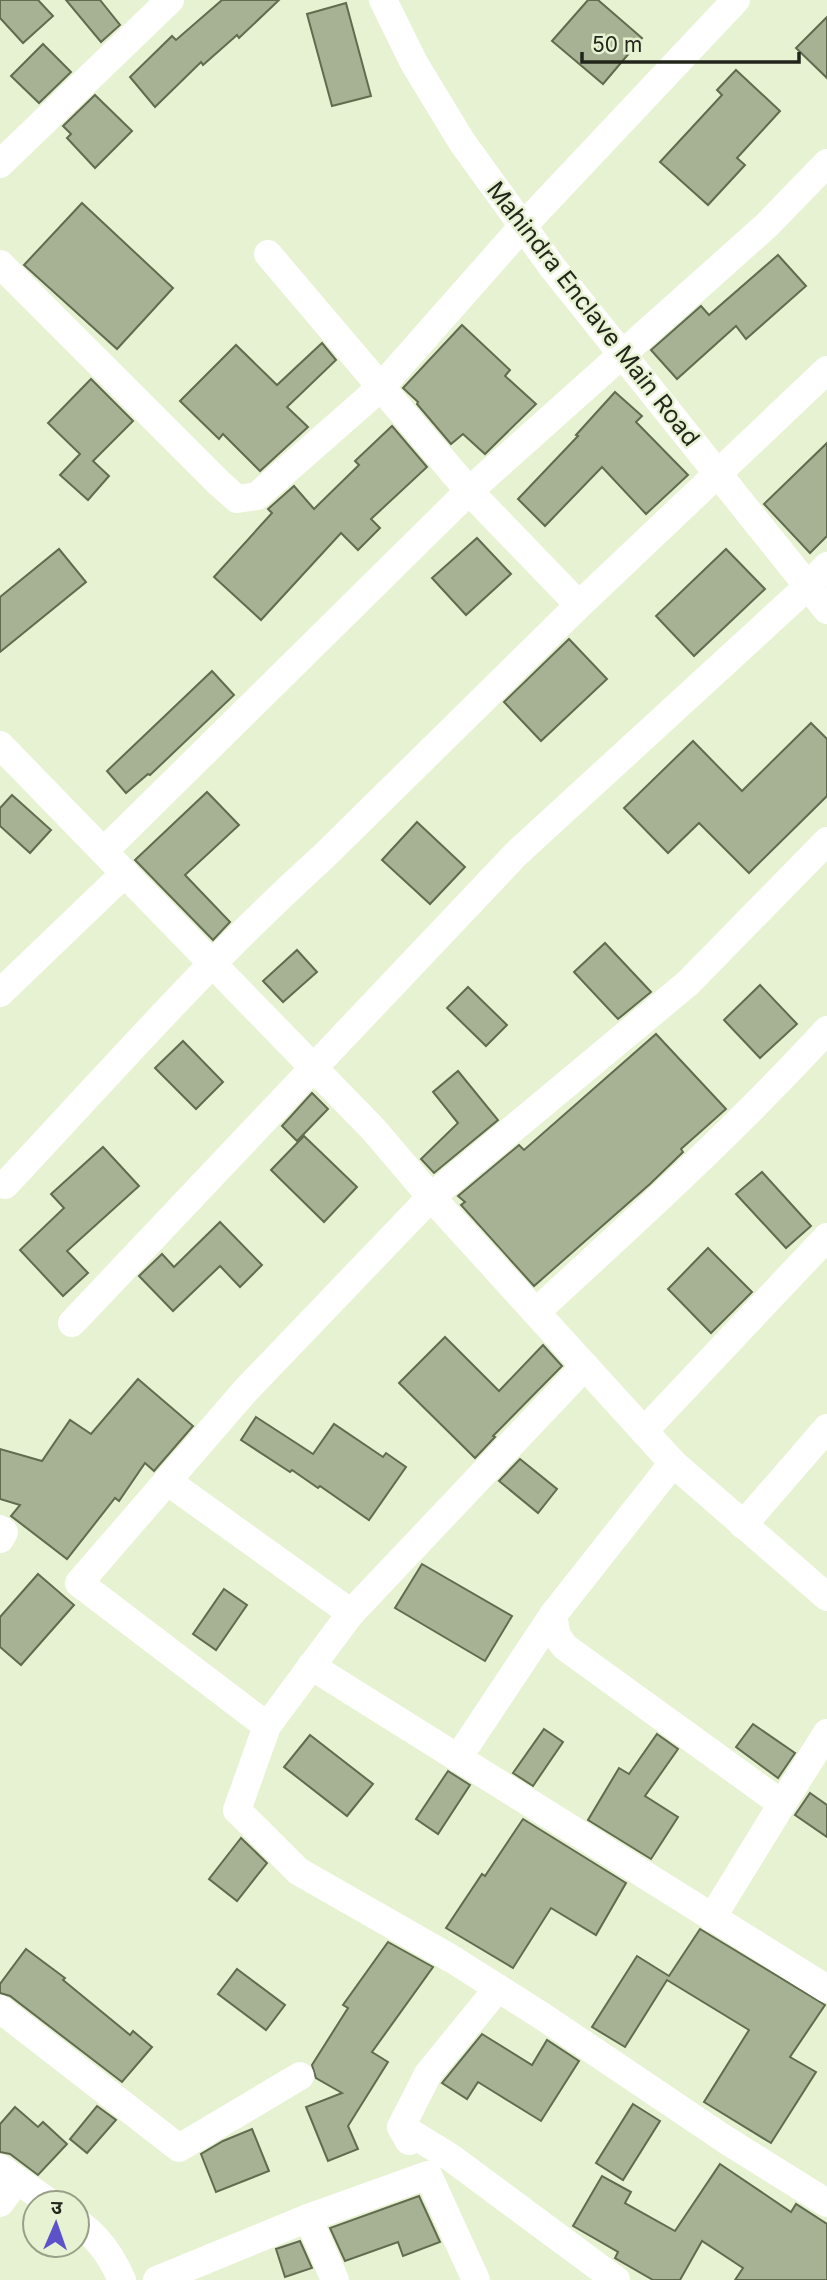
<svg xmlns="http://www.w3.org/2000/svg" width="827" height="2280" font-family="Inter,'Noto Sans Devanagari',sans-serif">
<rect width="100%" height="100%" fill="#e6f2d2"/>
<g fill="#a7b294" stroke="#616b4f" stroke-width="2">
<path d="M0 0H38L53 16 23 43 0 18Z"/>
<path d="M66 0H100L120 25 101 42Z"/>
<path d="M222 0H279L239 38 237 35 203 65 201 62 155 107 130 77 172 36 176 40Z"/>
<path d="M588 0H598L642 38 603 84 552 41Z"/>
<path d="M346 3 371 96 332 106 307 14Z"/>
<path d="M827 17V78L796 48Z"/>
<path d="M43 44 71 72 39 103 11 76Z"/>
<path d="M736 70 780 111 737 158 745 165 708 205 660 162 722 95 717 90Z"/>
<path d="M95 95 132 131 95 168 67 138 71 134 63 126Z"/>
<path d="M82 203 173 288 117 349 24 265Z"/>
<path d="M778 255 806 286 746 339 736 326 677 379 651 350 701 306 709 315Z"/>
<path d="M462 325 510 370 505 376 536 404 485 454 463 434 451 444 417 404 418 402 403 388Z"/>
<path d="M322 343 336 360 287 407 308 427 260 471 223 434 219 439 180 401 236 345 277 385Z"/>
<path d="M91 379 133 421 93 461 109 476 88 500 60 475 80 454 48 423Z"/>
<path d="M615 392 642 416 636 422 688 475 646 514 602 467 545 526 518 499 578 436 576 435Z"/>
<path d="M392 426 427 467 371 519 380 528 358 550 341 533 261 620 214 577 272 513 268 509 294 486 314 509 359 465 355 461Z"/>
<path d="M827 443V536L810 553 764 504Z"/>
<path d="M477 538 511 574 466 615 432 578Z"/>
<path d="M59 549 86 582 0 652V597Z"/>
<path d="M726 549 765 589 694 656 656 616Z"/>
<path d="M569 639 607 679 541 741 504 702Z"/>
<path d="M212 671 234 695 150 775 148 774 126 793 107 771Z"/>
<path d="M811 723 827 739V796L749 873 699 823 668 853 624 808 693 741 742 791Z"/>
<path d="M207 792 239 825 185 875 230 922 213 940 135 860Z"/>
<path d="M12 795 51 830 30 853 0 826V808Z"/>
<path d="M417 822 465 867 430 904 382 860Z"/>
<path d="M605 943 651 992 618 1019 574 972Z"/>
<path d="M297 950 317 972 283 1002 263 981Z"/>
<path d="M760 985 797 1024 760 1058 724 1020Z"/>
<path d="M468 987 507 1025 486 1046 447 1008Z"/>
<path d="M656 1034 726 1109 681 1149 683 1152 650 1184 534 1286 461 1205 465 1202 458 1196 519 1145 524 1150Z"/>
<path d="M183 1041 223 1082 196 1109 155 1068Z"/>
<path d="M458 1071 498 1120 434 1173 421 1159 458 1123 433 1092Z"/>
<path d="M312 1093 328 1109 297 1141 282 1126Z"/>
<path d="M304 1136 357 1187 324 1222 271 1170Z"/>
<path d="M103 1147 139 1186 67 1251 88 1273 63 1296 20 1250 64 1208 51 1194Z"/>
<path d="M762 1172 811 1226 786 1248 736 1194Z"/>
<path d="M220 1222 262 1265 240 1287 220 1266 173 1311 139 1276 162 1254 174 1267Z"/>
<path d="M708 1248 752 1292 711 1333 668 1289Z"/>
<path d="M445 1337 499 1391 543 1345 562 1366 493 1436 495 1437 475 1458 399 1383Z"/>
<path d="M138 1379 193 1426 154 1471 145 1463 119 1501 115 1498 67 1559 11 1516 20 1505 0 1499V1449L42 1461 70 1420 91 1434Z"/>
<path d="M256 1417 313 1454 334 1424 383 1457 386 1453 406 1467 369 1520 320 1486 318 1488 292 1470 290 1472 241 1440Z"/>
<path d="M520 1459 557 1489 538 1513 499 1481Z"/>
<path d="M422 1564 512 1616 485 1661 395 1608Z"/>
<path d="M38 1574 74 1605 21 1665 0 1647V1617Z"/>
<path d="M224 1589 247 1605 216 1650 193 1634Z"/>
<path d="M753 1724 795 1753 778 1778 736 1747Z"/>
<path d="M544 1729 563 1742 533 1786 513 1773Z"/>
<path d="M657 1734 678 1749 645 1796 678 1817 651 1859 588 1820 619 1768 629 1774Z"/>
<path d="M310 1735 373 1784 347 1816 284 1767Z"/>
<path d="M448 1771 470 1785 438 1834 416 1819Z"/>
<path d="M810 1793 827 1805V1837L795 1815Z"/>
<path d="M523 1819 626 1883 596 1935 551 1908 513 1968 446 1928 482 1874 485 1876Z"/>
<path d="M241 1838 267 1863 237 1901 209 1879Z"/>
<path d="M700 1929 825 2005 790 2057 816 2072 771 2143 704 2102 749 2030 667 1980 625 2047 592 2027 637 1956 669 1976Z"/>
<path d="M388 1942 433 1967 372 2052 388 2062 348 2126 358 2149 328 2161 306 2107 342 2093 316 2078 312 2065 348 2008 343 2005Z"/>
<path d="M26 1949 65 1978 63 1980 130 2035 133 2031 152 2047 122 2082 10 1996 0 1993V1984Z"/>
<path d="M237 1969 285 2005 266 2030 218 1994Z"/>
<path d="M482 2034 532 2065 547 2040 579 2061 541 2121 478 2082 467 2099 442 2083Z"/>
<path d="M633 2104 660 2121 623 2180 596 2163Z"/>
<path d="M97 2106 116 2120 87 2153 70 2139Z"/>
<path d="M15 2107 38 2127 43 2122 67 2144 38 2175 10 2154 0 2152V2124Z"/>
<path d="M252 2129 269 2171 216 2192 201 2154 223 2141Z"/>
<path d="M720 2164 791 2212 796 2204 827 2224V2280H735L743 2268 702 2241 680 2280H653L615 2258 618 2252 573 2226 602 2176 631 2192 625 2203 675 2231Z"/>
<path d="M419 2196 440 2242 403 2256 398 2242 345 2261 330 2228Z"/>
<path d="M300 2241 312 2268 285 2277 276 2249Z"/>
</g>
<g fill="none" stroke-linecap="round" stroke-linejoin="round">
<g stroke="#fff" stroke-width="28">
<path d="M383 0 414 63 462 142 553 268 827 610"/>
<path d="M0 164 170 0"/>
<path d="M268 254 469 491 579 605"/>
<path d="M0 264 219 483 237 499 257 496 380 388 523 226 736 0"/>
<path d="M0 745 374 1130 431 1197 673 1463 827 1597"/>
<path d="M104 851 469 491 767 225 827 163"/>
<path d="M0 993 125 873"/>
<path d="M5 1185C109 1074 210 959 323 857L579 605 827 370"/>
<path d="M536 1312C635 1221 736 1129 827 1030"/>
<path d="M72 1323 516 854 807 587 827 566"/>
<path d="M585 1366 351 1613 267 1726 237 1810 298 1871 452 1959 542 2016 726 2140 827 2203"/>
<path d="M644 1431 827 1237"/>
<path d="M673 1463 553 1615 557 1636 565 1647 782 1804 712 1918"/>
<path d="M167 1481 351 1613"/>
<path d="M743 1525 827 1428"/>
<path d="M0 1529 4 1532 0 1539"/>
<path d="M311 1666 827 1989"/>
<path d="M267 1726 79 1583 246 1390 431 1197 688 983 827 841"/>
<path d="M458 1758 553 1615"/>
<path d="M782 1804 827 1733"/>
<path d="M0 2009 179 2148 300 2076"/>
<path d="M401 2127 450 2157 616 2280"/>
<path d="M409 2141 401 2127 428 2074 498 1988"/>
<path d="M0 2168 50 2203"/>
<path d="M0 2203 17 2180"/>
<path d="M308 2218 335 2280"/>
<path d="M77 2222C97 2236 112 2257 122 2280"/>
<path d="M157 2280 308 2218 428 2175 476 2280"/>
</g>
</g>
<g text-anchor="middle" stroke-width="5" stroke-linejoin="round" paint-order="stroke">
<g font-size="24" fill="#22261a" stroke="#e6f2d2">
<text transform="translate(593 314) rotate(52)" y="8">Mahindra Enclave Main Road</text>
</g>
</g>
<g transform="translate(56 2224) rotate(2)"><circle r="33" fill="#e6f2d2" stroke="#98a088" stroke-width="2"/>
<path d="M0-5L12 26L0 18L-12 26Z" fill="#5d52ca"/>
<text y="-10" font-size="19" font-weight="bold" text-anchor="middle" fill="#22261a">उ</text>
</g>
<path d="M582 52v10h217v-10" fill="none" stroke="#22261a" stroke-width="3.5"/>
<text x="592" y="52" font-size="21" fill="#22261a" stroke="#e6f2d2" stroke-width="5" paint-order="stroke">50 m</text>
</svg>
